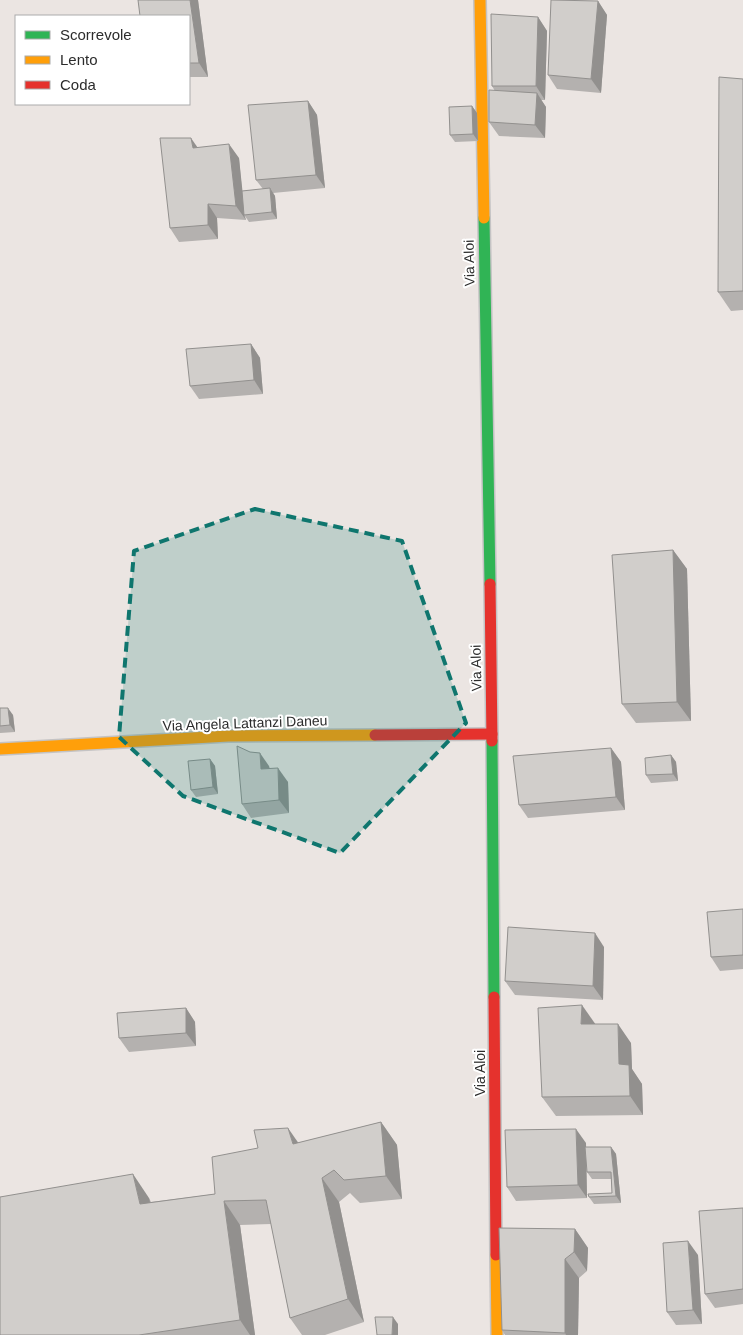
<svg xmlns="http://www.w3.org/2000/svg" width="743" height="1335" font-family="Arial,sans-serif">
<rect width="100%" height="100%" fill="#ebe5e2"/>
<g fill="none" stroke-linecap="round" stroke-linejoin="round">
<g stroke="#c4c3c4" stroke-width="14">
<g id="fast">
<path d="M484 218 490 584"/>
<path d="M492 741 494 997"/>
</g>
</g>
<g stroke="#c4c3c4" stroke-width="14">
<g id="slow">
<path d="M480 0 484 218"/>
<path d="M0 749 228 736 375 735"/>
<path d="M496 1255 497 1335"/>
</g>
</g>
<g stroke="#c4c3c4" stroke-width="14">
<g id="jam">
<path d="M490 584 492 741"/>
<path d="M375 735 492 734"/>
<path d="M494 997 496 1255"/>
</g>
</g>
<use href="#fast" stroke="#30b455" stroke-width="11"/>
<use href="#slow" stroke="#ff9f0a" stroke-width="11"/>
<use href="#jam" stroke="#e5322d" stroke-width="11"/>
</g>
<g fill="#b4b1af">
<path d="M138 0H198L208 77H189V16Z"/>
<path d="M598 1 607 15 601 93 557 89 548 75Z"/>
<path d="M538 17 547 31 545 100H541L546 107 545 138 499 136 489 122 495 91 492 86Z"/>
<path d="M743 79V310L731 311 718 292Z"/>
<path d="M308 101 317 115 325 188 273 193 275 196 277 219 249 222 245 216 246 220 217 218 218 239 179 242 170 228 198 148 239 158 242 191 263 189 256 180Z"/>
<path d="M472 106 477 113 478 141 455 142 450 135Z"/>
<path d="M251 344 260 358 263 394 199 399 190 386Z"/>
<path d="M673 550 687 569 691 721 636 723 622 704Z"/>
<path d="M0 708 13 715 15 732 0 733Z"/>
<path d="M611 748 621 762 625 810 528 818 519 805Z"/>
<path d="M671 755 676 762 678 781 651 783 646 775Z"/>
<path d="M210 759 215 766 218 794 196 797 191 790Z"/>
<path d="M269 766 270 769 288 782 289 813 251 818 242 804Z"/>
<path d="M743 909V969L720 971 711 957Z"/>
<path d="M604 947 603 1000 515 995 505 981Z"/>
<path d="M186 1008 195 1022 196 1046 129 1052 119 1038Z"/>
<path d="M595 1024 631 1043 632 1069 642 1084 643 1115 556 1116 542 1097Z"/>
<path d="M381 1122 397 1145 402 1199 360 1203 350 1193 339 1202 364 1322 325 1335H302L290 1318 271 1224 240 1225 255 1335H0L149 1198 151 1202 215 1194 298 1143Z"/>
<path d="M586 1143V1147H611L616 1154 621 1203 594 1204 589 1197 612 1193 611 1179H592L587 1172 586 1158 587 1198 516 1201 507 1187Z"/>
<path d="M743 1208V1304L715 1308 705 1294Z"/>
<path d="M575 1229 588 1248 587 1271 579 1278 578 1335H505L502 1330Z"/>
<path d="M698 1255 702 1324 676 1325 667 1312Z"/>
</g>
<g fill="#92908e">
<path d="M190 0H198L208 77 199 63Z"/>
<path d="M598 1 607 15 601 93 591 79Z"/>
<path d="M538 17 547 31 545 100 536 86Z"/>
<path d="M537 93 546 107 545 138 535 125Z"/>
<path d="M308 101 317 115 325 188 316 175Z"/>
<path d="M472 106 477 113 478 141 473 134Z"/>
<path d="M191 138 200 151 193 148Z"/>
<path d="M229 144 239 158 245 215H244L246 220 236 206Z"/>
<path d="M270 188 275 196 277 219 272 212Z"/>
<path d="M208 204 217 218 218 239 208 225Z"/>
<path d="M251 344 260 358 263 394 254 380Z"/>
<path d="M673 550 687 569 691 721 677 702Z"/>
<path d="M8 708 13 715 15 732 10 725Z"/>
<path d="M611 748 621 762 625 810 616 797Z"/>
<path d="M260 753 269 766 271 782 261 769Z"/>
<path d="M671 755 676 762 678 781 673 774Z"/>
<path d="M210 759 215 766 218 794 213 787Z"/>
<path d="M278 768 288 782 289 813 279 800Z"/>
<path d="M595 933 604 947 603 1000 593 986Z"/>
<path d="M582 1005 596 1025 581 1024Z"/>
<path d="M186 1008 195 1022 196 1046 186 1033Z"/>
<path d="M618 1024 631 1043 632 1069 642 1084 643 1115 630 1096 619 1064Z"/>
<path d="M381 1122 397 1145 402 1199 386 1176Z"/>
<path d="M288 1128 304 1151 293 1144Z"/>
<path d="M576 1129 586 1143 587 1198 578 1185Z"/>
<path d="M611 1147 616 1154 621 1203 616 1196Z"/>
<path d="M133 1174 149 1198 156 1227 140 1204Z"/>
<path d="M322 1178 339 1202 364 1322 348 1299Z"/>
<path d="M224 1201 240 1225 255 1335H250L240 1320Z"/>
<path d="M575 1229 588 1248 587 1271 574 1252Z"/>
<path d="M688 1241 698 1255 702 1324 693 1310Z"/>
<path d="M565 1259 579 1278 578 1335H566L565 1333Z"/>
<path d="M393 1317 398 1324V1335H392Z"/>
</g>
<g fill="#d1cecb" stroke="#92908e">
<path d="M138 0H190L199 63H189V16H140Z"/>
<path d="M551 0 598 1 591 79 548 75Z"/>
<path d="M491 14 538 17 536 86H492Z"/>
<path d="M719 77 743 79V291L718 292Z"/>
<path d="M489 90 537 93 535 125 489 122Z"/>
<path d="M308 101 316 175 256 180 248 105Z"/>
<path d="M472 106 473 134 450 135 449 107Z"/>
<path d="M160 138H191L193 148 229 144 236 206 208 204V225L170 228Z"/>
<path d="M270 188 272 212 244 215 242 191Z"/>
<path d="M251 344 254 380 190 386 186 349Z"/>
<path d="M673 550 677 702 622 704 612 555Z"/>
<path d="M0 708H8L10 725 0 726Z"/>
<path d="M237 746 250 752 260 753 261 769 278 768 279 800 242 804Z"/>
<path d="M611 748 616 797 519 805 513 756Z"/>
<path d="M671 755 673 774 646 775 645 758Z"/>
<path d="M210 759 213 787 191 790 188 761Z"/>
<path d="M743 909V955L711 957 707 912Z"/>
<path d="M508 927 595 933 593 986 505 981Z"/>
<path d="M582 1005 581 1024H618L619 1064 629 1065 630 1096 542 1097 538 1008Z"/>
<path d="M186 1008V1033L119 1038 117 1013Z"/>
<path d="M381 1122 386 1176 344 1180 334 1170 322 1178 348 1299 290 1318 266 1200 224 1201 240 1320 139 1335H0V1197L133 1174 140 1204 215 1194 212 1157 258 1148 254 1130 288 1128 293 1144Z"/>
<path d="M576 1129 578 1185 507 1187 505 1130Z"/>
<path d="M585 1147H611L616 1196 589 1197 588 1194 612 1193 611 1172H587Z"/>
<path d="M743 1208V1289L705 1294 699 1211Z"/>
<path d="M499 1228 575 1229 574 1252 565 1259V1333L502 1330Z"/>
<path d="M688 1241 693 1310 667 1312 663 1243Z"/>
<path d="M375 1317H393L392 1335H377Z"/>
</g>
<path fill="#0f766e" fill-opacity="0.2" stroke="#0f766e" stroke-width="4" stroke-dasharray="10 6" stroke-linejoin="round" d="M255 509 402 541 466 723 340 853 183 796 119 737 134 551Z"/>
<g text-anchor="middle" stroke-width="4" stroke-linejoin="round" paint-order="stroke">
<g font-size="14" fill="#2c2c2c" stroke="#fff">
<text transform="translate(469 263) rotate(-91)" y="5">Via Aloi</text>
<text transform="translate(476 668) rotate(-91)" y="5">Via Aloi</text>
<text transform="translate(245 723) rotate(-2)" y="5">Via Angela Lattanzi Daneu</text>
<text transform="translate(480 1073) rotate(-90)" y="5">Via Aloi</text>
</g>
</g>
<rect x="15" y="15" width="175" height="90" fill="#ffffff" stroke="#ababab"/>
<rect x="25" y="31" width="25" height="8" fill="#30b455" stroke="#ababab"/>
<text x="60" y="40" font-size="15" fill="#2c2c2c">Scorrevole</text>
<rect x="25" y="56" width="25" height="8" fill="#ff9f0a" stroke="#ababab"/>
<text x="60" y="65" font-size="15" fill="#2c2c2c">Lento</text>
<rect x="25" y="81" width="25" height="8" fill="#e5322d" stroke="#ababab"/>
<text x="60" y="90" font-size="15" fill="#2c2c2c">Coda</text>
</svg>
